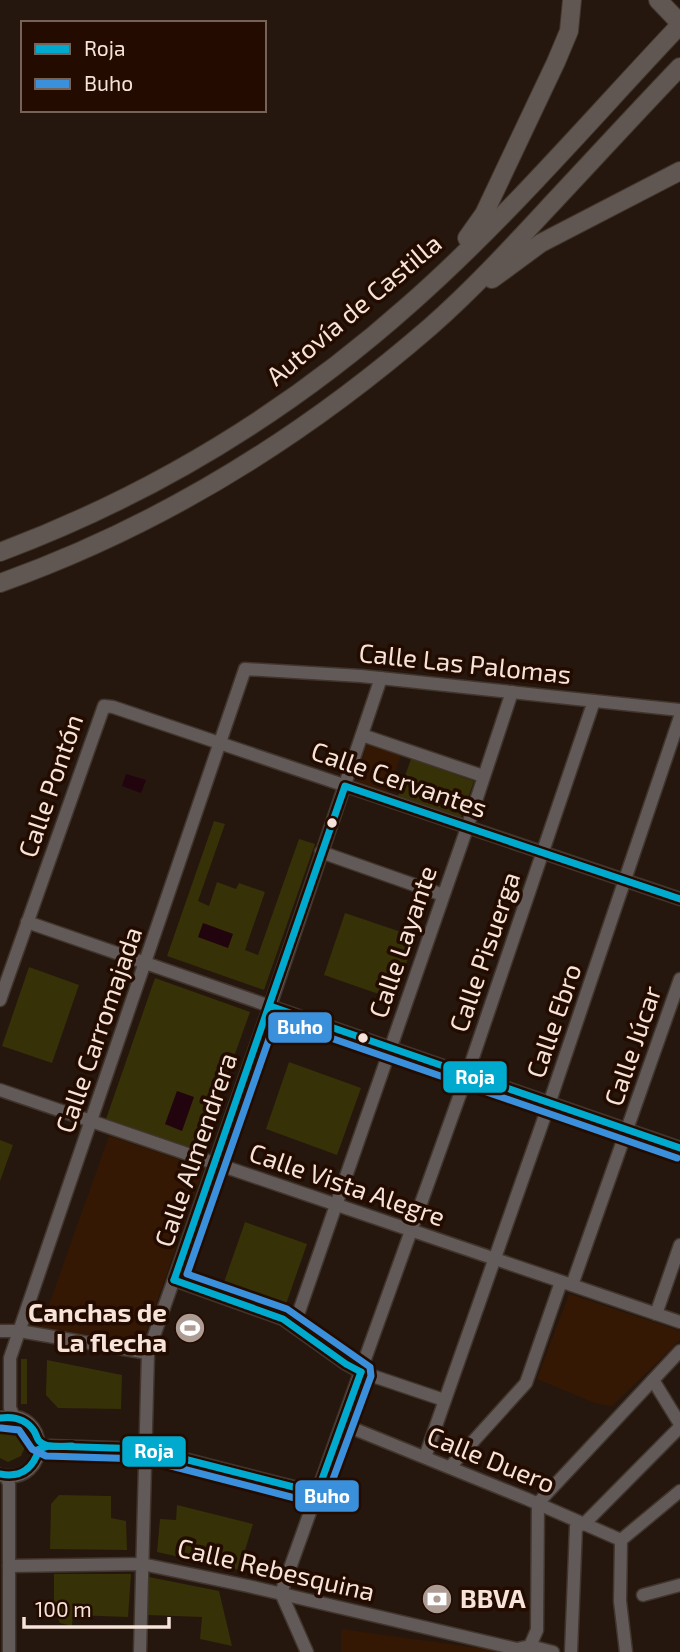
<svg xmlns="http://www.w3.org/2000/svg" width="680" height="1652" font-family="'Exo 2',sans-serif">
<rect width="100%" height="100%" fill="#25170e"/>
<g fill="#341804">
<path d="M367 744 401 755 388 793 355 781Z"/>
<path d="M109 1136 204 1168 142 1344 41 1327Z"/>
<path d="M569 1294 680 1331V1340L612 1406 595 1403 537 1379Z"/>
<path d="M341 1629 507 1652H341Z"/>
</g>
<g fill="#363106">
<path d="M411 759 474 781 461 818 398 796Z"/>
<path d="M214 821 225 824 198 901 209 906 217 882 236 889 239 883 265 892 245 950 258 955 299 839 315 844 264 990 167 956Z"/>
<path d="M345 913 416 937 393 999 324 975Z"/>
<path d="M29 967 79 985 52 1063 2 1046Z"/>
<path d="M155 978 250 1012 204 1140 198 1138 194 1149 106 1119Z"/>
<path d="M289 1062 361 1088 337 1155 266 1129Z"/>
<path d="M0 1140 13 1145 0 1181Z"/>
<path d="M245 1222 307 1244 284 1310 222 1288Z"/>
<rect x="21" y="1359" width="6" height="45"/>
<path d="M47 1360 122 1375 121 1409 58 1408 46 1395Z"/>
<path d="M10 1431 19 1434 25 1447 21 1456 8 1462 0 1458V1434Z"/>
<path d="M59 1495 111 1496V1518L126 1521 127 1550 50 1549 51 1504Z"/>
<path d="M177 1505 253 1524 239 1570 157 1552 160 1519 176 1520Z"/>
<path d="M54 1574H131L128 1617 73 1615 72 1626 60 1623 54 1609Z"/>
<path d="M149 1577 219 1591 232 1646 200 1639 202 1617 147 1615Z"/>
</g>
<g fill="#21040e">
<path d="M126 774 146 780 141 793 122 786Z"/>
<path d="M203 923 233 934 228 948 198 937Z"/>
<path d="M177 1091 194 1097 182 1131 165 1124Z"/>
</g>
<g fill="none" stroke-linecap="round" stroke-linejoin="round">
<g stroke="#41352c" stroke-width="15">
<g id="minor">
<path d="M362 735 483 776"/>
<path d="M321 852 443 895"/>
<path d="M27 922 680 1148"/>
<path d="M0 1000 104 706 113 707 680 899"/>
<path d="M0 1090 680 1322"/>
<path d="M174 1280 283 1319 346 1364 361 1372 444 1400"/>
<path d="M572 1285 680 979"/>
<path d="M656 1314 680 1245"/>
<path d="M294 1326 467 828 512 692"/>
<path d="M0 1331H19L148 1353"/>
<path d="M653 1380 680 1424"/>
<path d="M14 1417 10 1408V1358L245 669 361 676 680 710"/>
<path d="M0 1418C51 1405 52 1487 0 1475"/>
<path d="M342 1424 527 1499 621 1540"/>
<path d="M39 1449 49 1446 145 1449 317 1493"/>
<path d="M425 1457 549 1104 680 717"/>
<path d="M450 1467 526 1383 561 1282"/>
<path d="M6 1476 9 1484V1652"/>
<path d="M9 1566 142 1564 248 1586 517 1649 530 1646 553 1652"/>
<path d="M643 1595 680 1585"/>
<path d="M530 1646 537 1630 538 1503 680 1351"/>
<path d="M140 1652 148 1353 270 1006 381 678"/>
<path d="M307 1652 281 1593 467 1075 594 701"/>
<path d="M571 1652 576 1527 584 1524 680 1427"/>
<path d="M626 1652 620 1601 621 1540 680 1491"/>
</g>
</g>
<g stroke="#41352c" stroke-width="20">
<g id="highway">
<path d="M658 0 680 23"/>
<path d="M467 238 484 214 556 62 569 31 572 0"/>
<path d="M492 279 541 243 680 171"/>
<path d="M0 552C152 495 290 411 411 303 507 218 592 118 680 25"/>
<path d="M0 583C160 526 302 438 430 327 471 291 509 250 546 210 591 162 635 114 680 67"/>
</g>
</g>
<use href="#minor" stroke="#615a58" stroke-width="12"/>
<use href="#highway" stroke="#615752" stroke-width="18"/>
<g stroke="#230b00" stroke-width="12">
<g id="bus-1">
<path d="M270 1006 680 1148"/>
<path d="M174 1280 345 786 680 899"/>
<path d="M174 1280 283 1319 346 1364 361 1372"/>
<path d="M0 1418C14 1416 26 1419 34 1431 36 1434 37 1439 39 1441 47 1449 62 1446 72 1446"/>
<path d="M0 1474C21 1478 33 1469 39 1449L49 1446 145 1449 317 1493"/>
<path d="M317 1493 361 1372"/>
</g>
</g>
<g stroke="#230b00" stroke-width="12">
<path id="bus-2" d="M1 1428 19 1430 32 1449 46 1456 144 1459 314 1503H320L326 1498 371 1376 370 1367 287 1309 187 1274 276 1019 677 1158"/>
</g>
<use href="#bus-1" stroke="#00a9ce" stroke-width="7"/>
<use href="#bus-2" stroke="#3a90db" stroke-width="7"/>
</g>
<defs>
<g id="stadium-disc" transform="scale(1.575)"><circle r="9.5" fill="#ad9c93" stroke="#230b00"/><path d="M0-5a6.5 5 0 1 0 0 10a6.5 5 0 1 0 0-10ZM-3.5-1.8h7v3.6h-7Z" fill="#fff"/></g>
<g id="bank-disc" transform="scale(1.575)"><circle r="9.5" fill="#ad9c93" stroke="#230b00"/><path d="M-6-4H6V4H-6ZM0-2.3a2.3 2.3 0 1 0 0 4.6a2.3 2.3 0 1 0 0-4.6Z" fill="#fff"/></g>
</defs>
<g fill-rule="evenodd">
<use href="#stadium-disc" x="190" y="1328"/>
<use href="#bank-disc" x="437" y="1599"/>
</g>
<g fill="#f6e4da" stroke="#230b00" stroke-width="2.5">
<circle cx="332" cy="823" r="6"/>
<circle cx="363" cy="1038" r="6"/>
</g>
<g text-anchor="middle" stroke-width="7" stroke-linejoin="round" paint-order="stroke">
<g font-size="26" fill="#f6e4da" stroke="#230b00">
<text transform="translate(354 310) rotate(-40)" y="9">Autovía de Castilla</text>
<text transform="translate(465 664) rotate(6)" y="9">Calle Las Palomas</text>
<text transform="translate(399 780) rotate(19)" y="9">Calle Cervantes</text>
<text transform="translate(51 786) rotate(-71)" y="9">Calle Pontón</text>
<text transform="translate(403 942) rotate(-71)" y="9">Calle Layante</text>
<text transform="translate(485 952) rotate(-71)" y="9">Calle Pisuerga</text>
<text transform="translate(554 1021) rotate(-71)" y="9">Calle Ebro</text>
<text transform="translate(99 1030) rotate(-71)" y="9">Calle Carromajada</text>
<text transform="translate(633 1046) rotate(-71)" y="9">Calle Júcar</text>
<text transform="translate(196 1150) rotate(-71)" y="9">Calle Almendrera</text>
<text transform="translate(347 1185) rotate(19)" y="9">Calle Vista Alegre</text>
<text transform="translate(491 1460) rotate(22)" y="9">Calle Duero</text>
<text transform="translate(276 1570) rotate(13)" y="9">Calle Rebesquina</text>
</g>
<g font-size="26" font-weight="bold" fill="#f6e4da" stroke="#230b00" text-anchor="end">
<text x="167" y="1322">Canchas de<tspan x="167" dy="30">La flecha</tspan></text>
<text x="460" y="1608" text-anchor="start">BBVA</text>
</g>
</g>
<g stroke="#230b00" stroke-width="2.5">
<rect x="267" y="1011" width="66" height="33" rx="7" fill="#3a90db"/>
<rect x="442" y="1060" width="66" height="34" rx="7" fill="#00a9ce"/>
<rect x="121" y="1435" width="66" height="33" rx="7" fill="#00a9ce"/>
<rect x="294" y="1479" width="66" height="34" rx="7" fill="#3a90db"/>
</g>
<g font-size="19" text-anchor="middle" font-weight="bold" fill="#fff">
<text x="300" y="1034">Buho</text>
<text x="475" y="1084">Roja</text>
<text x="154" y="1458">Roja</text>
<text x="327" y="1503">Buho</text>
</g>
<rect x="21" y="21" width="245" height="91" fill="#230b00" stroke="#776257" stroke-width="2"/>
<rect x="35" y="44" width="35" height="10" fill="#00a9ce" stroke="#776257" stroke-width="2"/>
<text x="84" y="56" font-size="21" fill="#f6e4da">Roja</text>
<rect x="35" y="79" width="35" height="10" fill="#3a90db" stroke="#776257" stroke-width="2"/>
<text x="84" y="91" font-size="21" fill="#f6e4da">Buho</text>
<path d="M24 1617v10h145v-10" fill="none" stroke="#f6e4da" stroke-width="3.5"/>
<text x="35" y="1617" font-size="21" fill="#f6e4da" stroke="#230b00" stroke-width="5" paint-order="stroke">100 m</text>
</svg>
